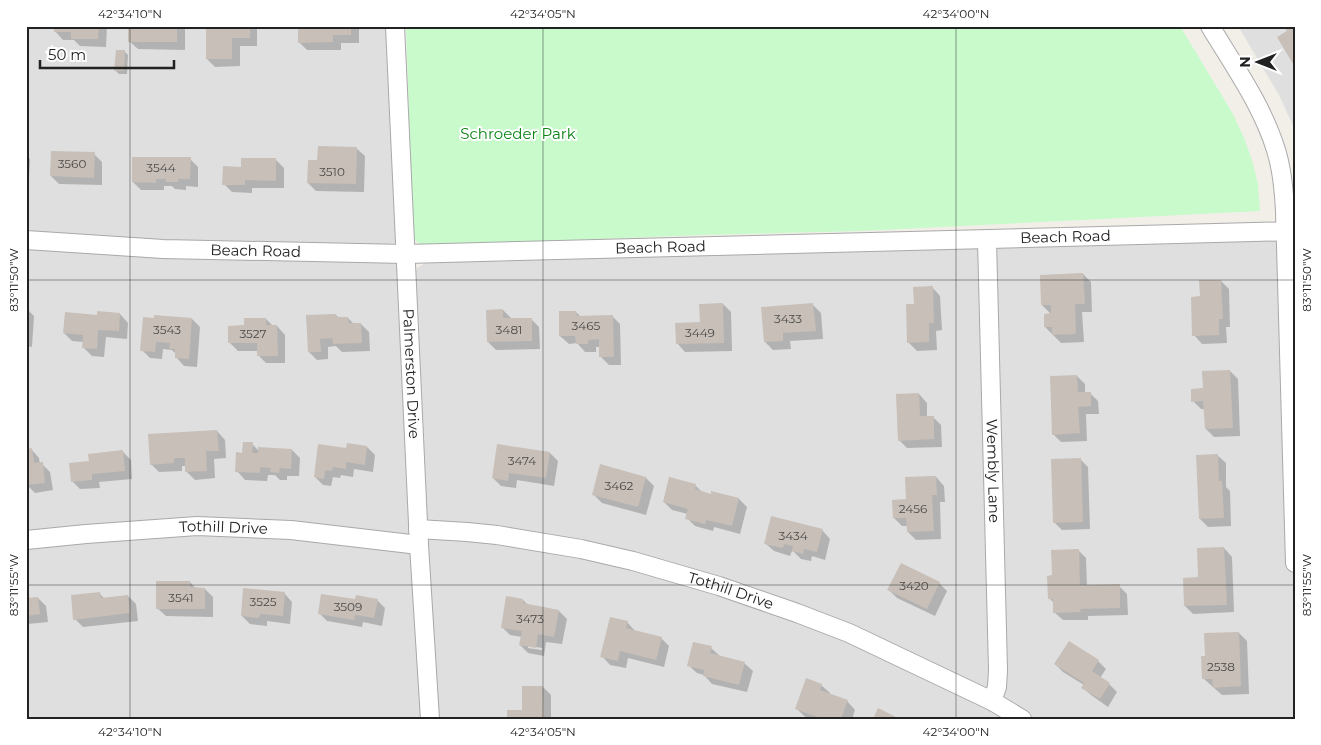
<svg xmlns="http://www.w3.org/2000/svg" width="1321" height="745" font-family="Montserrat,sans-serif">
<rect width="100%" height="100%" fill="#f2efe9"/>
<g fill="#e0dfdf">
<path d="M26 26H388L421 719H26Z"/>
<path d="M1238 26H1295V130L1279 95Z"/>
<path d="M1295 239V719H438L426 499 415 275 417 268 425 263 433 262Z"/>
</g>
<path fill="#c8facc" d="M406 26H1180L1233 114 1244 138 1252 160 1258 184 1260 211 861 231 701 235 421 246 413 238Z"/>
<g fill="#0003" fill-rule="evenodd">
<path d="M55 26H107L106 47 80 46 74 40H63L55 31Z"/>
<path d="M130 26H183L185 28V50L138 49 129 41Z"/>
<path d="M207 26H255L257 28V46H240V66L215 67 207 59Z"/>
<path d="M299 26H359V43H341V50H307L299 42Z"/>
<path d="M125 52 128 55 127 74H119L115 70Z"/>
<path d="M356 148 365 156 364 192 316 191 308 183 319 162Z"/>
<path d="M94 154 102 162V185L59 184 51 176Z"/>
<path d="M26 155 30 159 29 179H26Z"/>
<path d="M190 159 198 167V187L186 186V190L175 189 172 186H164V190H141L133 182Z"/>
<path d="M276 160 284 168V188H252V193L232 192 224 184 242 168Z"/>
<path d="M1083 274 1091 282 1092 312H1082L1084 342 1061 343 1045 327 1052 315 1042 305Z"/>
<path d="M1221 281 1229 289 1230 327H1226L1227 343 1202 344 1194 335 1201 298Z"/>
<path d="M932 287 940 296 942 330 936 331 937 350 917 351 909 343 915 305Z"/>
<path d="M723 304 731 312 732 351 685 352 677 343Z"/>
<path d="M813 305 821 313 823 339 790 341 791 349 773 350 765 342Z"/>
<path d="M26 308 34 316 32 347 26 346Z"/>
<path d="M503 310 512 319H531L539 327 540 349 496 350 488 342Z"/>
<path d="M576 312 581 317 612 316 620 324 621 365H609L601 357 600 347H596V352H585L577 343 569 344 560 336Z"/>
<path d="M120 314 128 323 127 339 106 337 104 357 92 356 84 348V342L72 341 64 333 98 316Z"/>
<path d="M336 315 339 318H348L354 324H361L369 332 370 351 342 352 336 346 328 347V359L317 360 309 352Z"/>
<path d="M192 319 200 327 197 367 184 366 176 357V354L172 350 163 349 162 359 150 358 142 350Z"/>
<path d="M266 319 273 326H277L285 335V363H266L258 355V351H238L230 343 245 327Z"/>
<path d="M1230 371 1238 379 1240 436 1214 437 1206 429 1205 409H1201L1193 401 1204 389Z"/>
<path d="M1077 376 1085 384V393H1090L1098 401 1099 414H1086L1087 441 1061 442 1053 434Z"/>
<path d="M919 394 927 403V417H933L941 425 942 447 907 448 899 440Z"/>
<path d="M217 431 225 440 226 458 214 459 215 478 195 480 186 471V466H182V471L159 472 151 464Z"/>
<path d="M252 444 259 451 292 450 300 458 299 476H287V480H280L275 475H268L267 481 245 480 237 471 244 454Z"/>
<path d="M367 447 375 455 373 472 354 469 353 477 341 475 340 478 333 477 331 486 323 485 315 477 348 449Z"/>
<path d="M31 449 39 458 40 464H42L50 472 53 490 35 493 27 485Z"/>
<path d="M123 452 131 460 132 479 99 482 100 488 80 489 72 481 90 462Z"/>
<path d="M550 453 558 461 554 486 517 480 516 488 501 486 493 478Z"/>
<path d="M1217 455 1226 463V487L1230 491 1231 526 1208 527 1200 519Z"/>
<path d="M1080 459 1088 467 1090 529 1062 530 1054 522Z"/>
<path d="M936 477 944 486 945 502H940L941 539 916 540 908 532V526H902L894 518 907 501Z"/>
<path d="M646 478 654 486 646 515 602 503 594 495Z"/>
<path d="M695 485 703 493 711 495 712 492 739 499 747 507 740 534 714 527 713 531 695 526 687 518 688 514 672 510 664 502Z"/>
<path d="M822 530 830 539 825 560 812 556 811 561 801 559 794 552 792 551 790 556 774 551 765 543Z"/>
<path d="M1224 548 1232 557 1234 612 1193 614 1185 606 1199 578Z"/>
<path d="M1078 550 1086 558 1087 586H1119L1127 594 1128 615 1088 616V620H1063L1054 612V603L1049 598Z"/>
<path d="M190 582 196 589H205L213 597V617L166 616 157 608Z"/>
<path d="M939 583 947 591 935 616 897 598 889 590Z"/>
<path d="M99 593 105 599 128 596 136 604 138 621 83 627 75 619Z"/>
<path d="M284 593 292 602 290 624 267 621V626L250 624 242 616Z"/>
<path d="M38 598 46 606 48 622 28 624 29 632 26 633V600Z"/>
<path d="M377 600 385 608 382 626 363 622 362 627 327 621 319 613 356 601Z"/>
<path d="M523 600 528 605 559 611 567 619 562 644 546 642 544 656 528 653 520 645 522 637 510 635 502 627ZM528 646 542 648V650L528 648Z"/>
<path d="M627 622 635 631 661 638 669 646 664 667 628 658 626 668 610 665 602 656Z"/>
<path d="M1239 633 1247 641 1249 694 1222 695 1204 679Z"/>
<path d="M711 648 720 656 744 663 753 671 747 692 712 684 704 675 697 673 688 665Z"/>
<path d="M1098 661 1106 669 1100 678 1109 684 1117 692 1108 707 1091 695 1082 687 1084 685 1063 672 1055 664Z"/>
<path d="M821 685 830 693 829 695 847 701 855 710 852 719H810L804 716 796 708Z"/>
<path d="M543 687 551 695V719H508L524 711Z"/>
</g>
<g fill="#c7bfb8">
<path d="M54 26H99L98 39H71V32H54Z"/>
<rect x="128" y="26" width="49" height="16"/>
<path d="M206 26H250V38H232V59H206Z"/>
<path d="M298 26H351V35H333V42L298 43Z"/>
<path d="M1284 26H1295V63L1293 64 1277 37 1287 31Z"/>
<path d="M116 50H125L124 71H114Z"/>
<path d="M318 146 357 147 356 184 307 183 308 160H317Z"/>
<path d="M51 151 95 152 94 178 50 176Z"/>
<path d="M132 157H191L190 179H178V182H166V179H156V183L132 182Z"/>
<path d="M241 158H276V181L245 180V185H222L223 166 241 167Z"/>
<path d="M1083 273 1085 304H1075L1076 334 1052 335V327H1044V314L1051 313V305H1041L1040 275Z"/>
<path d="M1199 280H1221L1223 319H1219V335L1192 336 1191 297 1200 296Z"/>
<path d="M933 286 934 323H929V342L907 343 906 304H914L913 287Z"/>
<path d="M723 303 724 343 676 344 675 323 700 322 699 304Z"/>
<path d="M813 303 816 331 783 333V341L764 342 761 307Z"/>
<path d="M503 309V318H532V341L487 342 486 310Z"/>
<path d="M97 311 120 313 119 331 98 330 97 349 82 348 83 335 63 333 65 312 97 315Z"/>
<path d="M559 311H576L577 316 613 315 614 357H599V339L588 340V344H576L575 336H559Z"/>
<path d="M336 314V317H348L349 323H361L362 343 333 344 332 338 320 339 321 352H308L306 315Z"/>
<path d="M154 315 192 318 189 359 175 358V349H169L170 343 156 342 155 352 140 351 143 317 154 318Z"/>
<path d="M244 318H266V325H277L278 356H257V343H228V326L244 325Z"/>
<path d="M1230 370 1233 428 1205 429 1203 401 1191 402V389L1203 388 1202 371Z"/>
<path d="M1077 375 1078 392H1091V406L1078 407 1080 433 1052 435 1050 376Z"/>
<path d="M919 393 920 416H934V439L898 441 896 394Z"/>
<path d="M217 430 219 451H206L207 471 185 472V458H174V463L150 465 148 434Z"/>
<path d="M243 442H253L252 453H258V447L292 449 291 469 280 468 279 473 270 472 271 468 260 467V473L235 472 236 452 242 453Z"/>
<path d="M347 443 367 446 365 465 346 462V469L333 467 332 471 325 470 324 479 314 477 318 444 346 448Z"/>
<path d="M497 444 550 452 546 478 509 473 508 481 492 478Z"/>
<path d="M32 448 34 463 43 462 45 483 26 485V449Z"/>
<path d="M123 450 125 471 92 474V480L71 482 69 463 89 461 88 454Z"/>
<path d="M1218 454 1219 481H1222L1224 518 1199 519 1196 455Z"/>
<path d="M1081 458 1083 522 1053 523 1051 459Z"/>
<path d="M600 464 646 477 638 507 592 495Z"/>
<path d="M932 476H936L937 495H932L934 531 907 532 906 518H893L892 500 906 499 905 477Z"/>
<path d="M669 477 696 484 695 489 711 494V491L739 498 732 526 706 520 705 524 685 519 688 509 663 502Z"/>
<path d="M771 516 823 529 817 552 804 549 803 554 792 551 793 546 784 544 783 548 764 544Z"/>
<path d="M1224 547 1227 605 1184 606 1183 578 1198 577 1197 548Z"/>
<path d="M1079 549 1080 585 1120 584V608L1080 609 1081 612 1053 613V599H1048L1047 576 1052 575 1051 550Z"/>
<path d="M901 563 940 582 927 609 887 590Z"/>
<path d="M156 581H190V587L205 588V609H156Z"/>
<path d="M243 588 285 592 283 616 260 614 259 618 241 616Z"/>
<path d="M100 592 101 598 128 595 130 613 73 620 71 595Z"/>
<path d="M321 594 355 599 356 595 378 599 374 618 355 615 354 620 318 614Z"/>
<path d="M506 596 523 599V603L559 610 554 637 538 634 536 648 519 645 522 631 501 628Z"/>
<path d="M38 597 40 614 26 616V598Z"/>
<path d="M610 617 628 621 626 628 662 637 656 660 620 651 618 661 600 657Z"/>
<path d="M1239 632 1241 686 1213 688 1212 679H1202L1201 656H1205L1204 633Z"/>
<path d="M1069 641 1099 660 1092 671 1110 683 1100 699 1081 688 1084 683 1054 664Z"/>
<path d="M693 642 712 646 710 653 745 662 739 685 703 676 704 670 687 666Z"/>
<path d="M806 678 822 684 820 690 848 700 841 719H823L795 709Z"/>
<path d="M522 686H543L544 719H507V710H522Z"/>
<path d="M878 708 896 717 895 719H873Z"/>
</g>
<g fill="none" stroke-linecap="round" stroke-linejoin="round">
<g stroke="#a9a9a9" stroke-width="20">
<g id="minor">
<path id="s1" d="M395 26 419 545 430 719"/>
<path d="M1210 26C1234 66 1262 105 1276 150 1282 169 1284 190 1285 211L1295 563"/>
<path id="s2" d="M26 240 163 249 406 254 1295 231"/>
<path id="s3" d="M987 240 998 670 997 687 992 701"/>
<path id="s4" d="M418 529 467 532 497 535 581 549 633 561 719 586 797 613 849 633 992 701 1022 719"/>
<path id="s5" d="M26 540 86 534 197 526 291 530 419 545"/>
</g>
</g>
<use href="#minor" stroke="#fff" stroke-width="18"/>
</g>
<path fill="none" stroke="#222" stroke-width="1" stroke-opacity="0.45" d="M130 26V719M543 26V719M956 26V719M26 280H1295M26 585H1295"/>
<g text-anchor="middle" stroke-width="4" stroke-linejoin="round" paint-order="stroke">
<g font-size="12" fill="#4b4948">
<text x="72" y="168">3560</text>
<text x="161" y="172">3544</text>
<text x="332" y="176">3510</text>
<text x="788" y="323">3433</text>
<text x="586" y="330">3465</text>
<text x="167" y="334">3543</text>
<text x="509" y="334">3481</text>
<text x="700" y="337">3449</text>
<text x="253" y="338">3527</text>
<text x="522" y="465">3474</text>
<text x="619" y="490">3462</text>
<text x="913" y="513">2456</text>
<text x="793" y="540">3434</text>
<text x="914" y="590">3420</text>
<text x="181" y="602">3541</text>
<text x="263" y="606">3525</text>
<text x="348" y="611">3509</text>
<text x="530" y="623">3473</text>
<text x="1221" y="671">2538</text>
</g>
<g font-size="15" fill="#0c8416" stroke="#fff">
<text x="518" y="139">Schroeder Park</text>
</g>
<g font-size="15" fill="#222" stroke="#fff">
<text dy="5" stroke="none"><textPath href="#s2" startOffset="1040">Beach Road</textPath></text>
<text dy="5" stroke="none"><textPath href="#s2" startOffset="635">Beach Road</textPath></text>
<text dy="5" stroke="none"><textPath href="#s2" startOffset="230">Beach Road</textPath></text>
<text dy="5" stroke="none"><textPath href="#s1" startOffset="348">Palmerston Drive</textPath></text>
<text dy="5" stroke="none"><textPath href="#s3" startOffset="231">Wembly Lane</textPath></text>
<text dy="5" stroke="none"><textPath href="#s5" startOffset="198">Tothill Drive</textPath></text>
<text dy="5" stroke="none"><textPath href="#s4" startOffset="320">Tothill Drive</textPath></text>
</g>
</g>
<rect width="1321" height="745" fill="none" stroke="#ffffff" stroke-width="55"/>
<g transform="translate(1258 62) rotate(270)" stroke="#ffffff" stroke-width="4" paint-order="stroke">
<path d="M0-4L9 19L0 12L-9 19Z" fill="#222222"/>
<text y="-8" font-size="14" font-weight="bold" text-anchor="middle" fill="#222222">N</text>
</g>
<path d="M40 60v8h134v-8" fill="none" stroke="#222222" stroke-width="2.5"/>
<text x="48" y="60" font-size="15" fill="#222222" stroke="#ffffff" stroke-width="4" paint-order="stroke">50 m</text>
<rect x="28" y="28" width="1266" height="690" fill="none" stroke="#222" stroke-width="2"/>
<g font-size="12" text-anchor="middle" fill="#222">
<text x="130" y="18">42°34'10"N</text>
<text x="543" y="18">42°34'05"N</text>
<text x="956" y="18">42°34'00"N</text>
<text transform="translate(1307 280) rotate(-90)" y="4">83°11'50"W</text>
<text transform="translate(14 280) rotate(-90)" y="4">83°11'50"W</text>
<text transform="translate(1307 585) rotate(-90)" y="4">83°11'55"W</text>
<text transform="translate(14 585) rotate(-90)" y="4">83°11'55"W</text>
<text x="130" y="736">42°34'10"N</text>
<text x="543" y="736">42°34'05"N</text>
<text x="956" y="736">42°34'00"N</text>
</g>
</svg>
